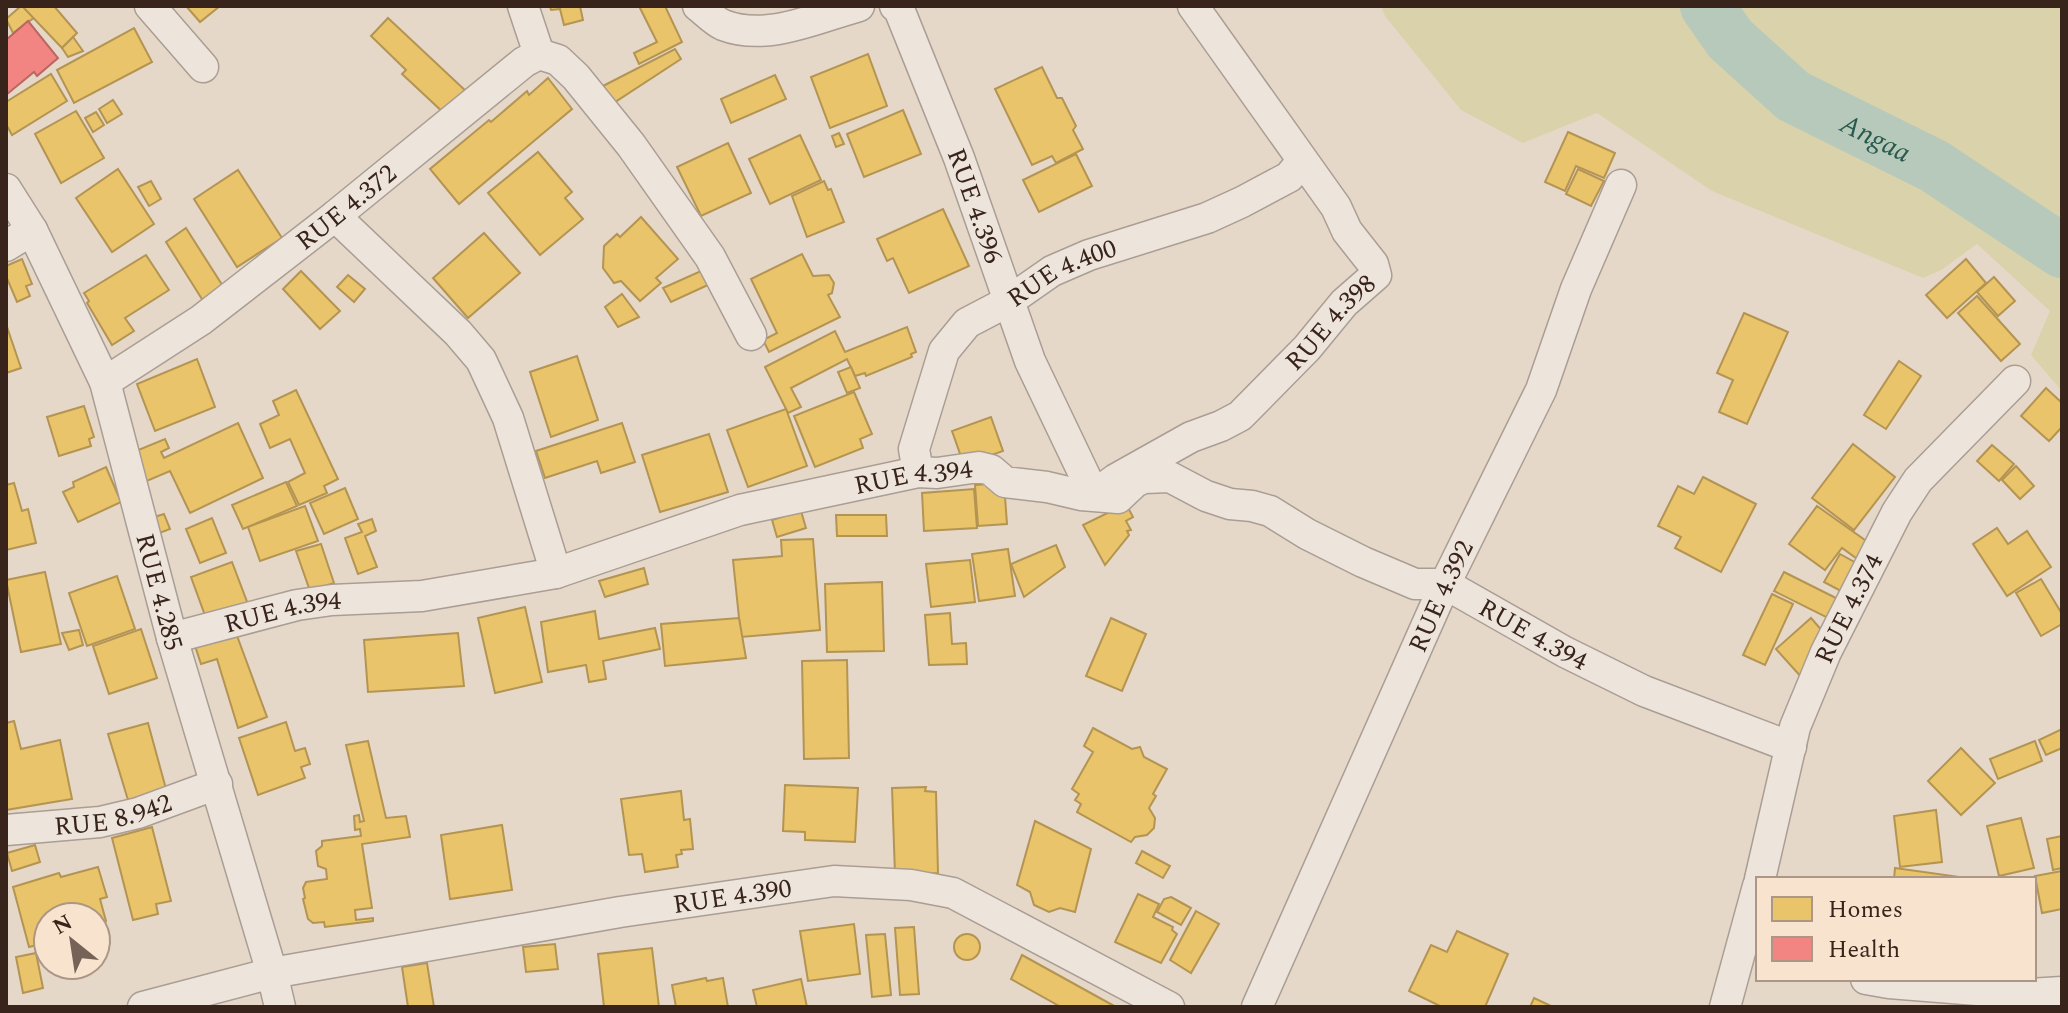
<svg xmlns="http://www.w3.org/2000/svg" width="2068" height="1013" font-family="Spectral,serif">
<rect width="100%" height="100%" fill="#e6d8c9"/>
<path fill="#dad2aa" d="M1381 6H2062V391L2031 355 2050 311 1977 244 1941 270 1923 278 1712 191 1597 113 1523 143 1461 110 1385 16Z"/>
<g fill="#e9c46a" stroke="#b49452" stroke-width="2">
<path d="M21 6H25L35 17 13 33 6 19Z"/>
<path d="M22 6H54L77 33 62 48Z"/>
<path d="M186 6H220L200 22Z"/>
<path d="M550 6H580L583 20 564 25 560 9 551 10Z"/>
<path d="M643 6H665L682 42 639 64 634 53 657 42 640 8Z"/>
<path d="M388 18 468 93 446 115 402 74 406 70 371 36Z"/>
<path d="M134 28 152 62 74 103 57 70Z"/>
<path d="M73 37 83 51 68 57 62 48Z"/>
<path d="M675 49 681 59 612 104 601 87Z"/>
<path d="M868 54 887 106 830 128 811 77Z"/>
<path d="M1042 67 1057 98H1062L1076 126 1073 130 1083 149 1056 163 1052 156 1032 165 995 89Z"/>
<path d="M51 74 67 101 12 135 6 124V102Z"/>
<path d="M775 75 786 99 731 123 721 99Z"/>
<path d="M548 78 572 109 459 204 430 169 489 120 491 122 527 91 529 95Z"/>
<path d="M113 100 122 114 107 123 99 109Z"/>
<path d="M903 110 921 154 864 177 847 134Z"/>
<path d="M76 111 104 158 61 183 35 134Z"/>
<path d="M96 112 104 125 93 132 85 118Z"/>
<path d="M1568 132 1615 153 1604 178 1576 166 1565 191 1545 182Z"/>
<path d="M839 133 844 144 836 147 832 136Z"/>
<path d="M800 135 821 180 770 204 749 159Z"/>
<path d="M728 143 751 193 701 216 677 167Z"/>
<path d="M538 152 572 192 565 198 583 219 540 255 488 193Z"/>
<path d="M1076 154 1092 186 1039 212 1023 180Z"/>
<path d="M118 169 154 224 112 252 76 198Z"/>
<path d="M1578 169 1604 181 1591 206 1566 194Z"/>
<path d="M238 170 282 238 237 267 194 199Z"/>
<path d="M151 181 161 199 149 206 138 187Z"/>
<path d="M824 181 828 190 831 189 844 222 807 237 792 196Z"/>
<path d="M943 209 969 266 909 293 893 258 887 261 877 239Z"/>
<path d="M641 217 678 259 656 278 661 283 640 301 621 281 614 283 603 268 604 246 617 234 620 237Z"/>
<path d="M186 228 226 291 205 304 166 242Z"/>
<path d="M484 233 520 273 468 318 433 278Z"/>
<path d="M802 254 813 276 829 275 834 283 832 293 828 295 840 317 769 352 763 340 777 333 751 279Z"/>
<path d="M146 255 169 290 125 318 134 331 112 345 87 303 89 301 84 293Z"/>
<path d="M22 259 32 284 26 286 30 296 17 302 6 276V266Z"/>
<path d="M1966 259 1986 283 1947 318 1926 295Z"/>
<path d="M301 271 340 311 320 329 283 289Z"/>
<path d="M701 271 710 284 671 302 663 288Z"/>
<path d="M348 275 365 289 354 302 337 287Z"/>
<path d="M1994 277 2015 301 1998 316 1977 292Z"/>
<path d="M622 294 639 317 618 327 605 307Z"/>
<path d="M1977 296 2020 344 2001 361 1958 313Z"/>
<path d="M1744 313 1788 332 1747 424 1719 412 1733 380 1717 373Z"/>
<path d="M6 324 21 368 6 373Z"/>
<path d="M907 327 916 352 911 354 912 357 866 376 865 373 855 376 847 359 791 388 801 407 788 413 765 367 835 331 845 352Z"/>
<path d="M577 356 598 420 551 437 530 372Z"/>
<path d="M197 359 215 407 155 431 137 384Z"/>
<path d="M1899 361 1921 376 1886 429 1864 415Z"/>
<path d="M851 367 860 388 847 393 838 372Z"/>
<path d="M2046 388 2062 403V427L2049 441 2021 416Z"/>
<path d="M296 390 338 479 324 486 327 493 299 505 288 482 305 473 290 439 270 448 260 424 279 415 273 401Z"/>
<path d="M854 392 872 434 860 439 863 448 815 467 794 416Z"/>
<path d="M84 406 94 437 89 439 91 446 59 456 47 417Z"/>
<path d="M786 409 807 466 748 487 727 430Z"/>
<path d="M991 417 1003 451 964 465 952 431Z"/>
<path d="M238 423 263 478 190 513 170 471 142 483 131 453 165 439 169 448 161 452 164 458Z"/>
<path d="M622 423 635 462 601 473 597 461 545 478 536 451Z"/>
<path d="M709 434 728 492 660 512 642 455Z"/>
<path d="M1853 444 1895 477 1854 530 1812 498Z"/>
<path d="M1992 445 2014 464 1999 481 1977 461Z"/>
<path d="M2016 466 2034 486 2020 499 2002 480Z"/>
<path d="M106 467 121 502 78 522 63 492 74 487 73 482Z"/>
<path d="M1703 477 1756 504 1721 572 1675 548 1681 537 1658 526 1678 486 1694 494Z"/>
<path d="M286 482 297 506 243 529 232 505Z"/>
<path d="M14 483 22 511 28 509 36 543 6 550V485Z"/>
<path d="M1004 483 1007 524 978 526 975 485Z"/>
<path d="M345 488 358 519 324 534 310 503Z"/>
<path d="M974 489 977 528 924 531 922 493Z"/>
<path d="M1126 504 1133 517 1126 521 1131 530 1127 531 1129 535 1105 565 1083 525Z"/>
<path d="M305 506 318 541 260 561 248 527Z"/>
<path d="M1817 506 1879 550 1867 566 1842 548 1825 570 1789 544Z"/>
<path d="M801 511 806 528 777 537 772 520Z"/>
<path d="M164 514 170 529 157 534 151 518Z"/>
<path d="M836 515H886L887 536H837Z"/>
<path d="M212 518 226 553 200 563 186 529Z"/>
<path d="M372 519 376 531 365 536 377 567 358 574 345 538 362 532 358 524Z"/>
<path d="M1997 528 2008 544 2027 531 2051 567 2007 596 1973 544Z"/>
<path d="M813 539 820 630 741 637 733 560 782 556 781 540Z"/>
<path d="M321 544 334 583 310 591 296 551Z"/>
<path d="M1056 545 1065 567 1024 597 1011 564Z"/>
<path d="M1008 549 1015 596 979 601 972 554Z"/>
<path d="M1840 554 1867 569 1852 597 1824 582Z"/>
<path d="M970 560 975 602 931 607 926 564Z"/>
<path d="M232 562 249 607 207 621 191 577Z"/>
<path d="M644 568 648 584 605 597 599 581Z"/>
<path d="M45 572 61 644 21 652 6 580Z"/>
<path d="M1784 572 1854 607 1844 626 1774 591Z"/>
<path d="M117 576 135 629 87 646 69 593Z"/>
<path d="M2041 579 2062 614V624L2041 636 2016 593Z"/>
<path d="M882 582 884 651 827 652 825 584Z"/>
<path d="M1772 594 1793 604 1765 665 1743 655Z"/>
<path d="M525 607 542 682 495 693 478 618Z"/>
<path d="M595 611 599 639 655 628 660 649 603 661 606 679 589 682 586 665 548 672 541 622Z"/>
<path d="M950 613 952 644 966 643 967 664 929 665 925 615Z"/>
<path d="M739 618 746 658 665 666 661 624Z"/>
<path d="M1111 618 1146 634 1122 691 1086 676Z"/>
<path d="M1811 618 1838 649 1803 679 1776 649Z"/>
<path d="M141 629 157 678 109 694 93 646Z"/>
<path d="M79 630 83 645 69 650 62 633Z"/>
<path d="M236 633 267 717 238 728 217 659 201 664 195 646Z"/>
<path d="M458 633 464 686 368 692 364 640Z"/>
<path d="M847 660 849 758 804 759 802 661Z"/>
<path d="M14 721 21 749 60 740 72 799 6 810V723Z"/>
<path d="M286 722 295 751 305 748 310 764 301 767 305 778 258 795 239 738Z"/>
<path d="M148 723 169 800 145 795 128 800 108 734Z"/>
<path d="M1093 728 1132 749 1140 747 1144 757 1167 769 1153 794 1156 796 1149 808 1155 818 1154 828 1147 835 1135 837 1131 842 1077 812 1081 804 1075 800 1079 794 1072 789 1093 752 1084 746Z"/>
<path d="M2062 729V748L2046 755 2039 740Z"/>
<path d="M368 741 386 818 406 816 410 837 362 844 372 908 355 910 356 920 373 918V921L325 927 324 922 313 923 308 919 303 899 305 898 303 888 306 882 327 879 326 869 318 866 316 851 322 846V841L361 836 360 829 355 830 354 816 359 815 360 822 364 821 346 745Z"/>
<path d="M2035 741 2042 761 1998 779 1990 759Z"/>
<path d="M1961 748 1995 783 1961 815 1928 781Z"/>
<path d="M785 785 858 788 855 842 805 840V832L783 831Z"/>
<path d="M926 787 925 791 936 792 938 873 895 874 892 788Z"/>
<path d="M681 791 684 820 690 819 693 849 681 850 682 854 676 855 678 867 645 872 642 854 629 855 621 799Z"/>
<path d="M1936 810 1942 862 1900 867 1894 816Z"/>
<path d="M2021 818 2034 868 1999 876 1987 826Z"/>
<path d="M1035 821 1091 849 1075 912 1060 908 1049 912 1034 905 1030 892 1017 885Z"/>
<path d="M502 825 512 890 450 899 441 835Z"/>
<path d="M152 827 171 901 156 904 158 914 133 920 112 838Z"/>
<path d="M2062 836V868L2053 870 2047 839Z"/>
<path d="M35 845 40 862 12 871 7 853Z"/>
<path d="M1142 851 1170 866 1163 878 1136 863Z"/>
<path d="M98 867 107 897 100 899 106 921 102 929 96 931V917H48V942L29 947 13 887 59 873 61 877Z"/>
<path d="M1895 868 1960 877V879H1894Z"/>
<path d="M2062 871V909L2042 913 2035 876Z"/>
<path d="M1138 894 1159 904 1153 917 1173 927 1172 930 1177 934 1161 963 1115 942Z"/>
<path d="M1171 897 1191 908 1181 925 1157 912 1164 899Z"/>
<path d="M1196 911 1219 924 1191 973 1170 960Z"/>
<path d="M854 924 860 974 808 981 800 931Z"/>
<path d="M914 927 919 994 900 995 895 928Z"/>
<path d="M1457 931 1508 954 1485 1007H1442L1409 991 1431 945 1447 952Z"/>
<circle cx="967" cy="947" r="13"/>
<path d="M885 934 891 995 872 997 866 935Z"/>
<path d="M555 944 558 969 526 972 523 947Z"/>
<path d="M652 948 659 1007H604L598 954Z"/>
<path d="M36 953 43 988 23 993 16 957Z"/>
<path d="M1022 955 1116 1007H1061L1011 979Z"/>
<path d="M427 963 434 1007H408L402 967Z"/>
<path d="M706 978 707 981 723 978 728 1007H676L672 985Z"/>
<path d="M801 979 807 1007H757L753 990Z"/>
<path d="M1534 998 1553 1007H1530Z"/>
</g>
<path fill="#f28482" stroke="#ba6763" stroke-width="2" d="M28 21 58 58 37 76 34 72 6 95V40Z"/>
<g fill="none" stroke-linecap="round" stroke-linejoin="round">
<path stroke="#b6c9ba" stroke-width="54" id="s1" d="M1707 6 1730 39 1793 96 1934 166 2062 251"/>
<g stroke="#aa9d93" stroke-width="33">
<g id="minor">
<path d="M150 6 203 67"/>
<path d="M698 6C706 12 714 21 723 25 767 42 816 18 859 6"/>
<path id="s2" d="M895 6 899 9 959 158 1030 361 1094 495 1116 479 1191 437 1221 426 1240 416 1307 348 1344 303 1376 275 1373 264 1347 231 1336 207 1193 6"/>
<path d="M539 54 558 60 576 77 631 145 710 257 751 335"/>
<path id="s3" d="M6 189 32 230 105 382 172 638 272 973 280 1007"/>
<path d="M335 216 458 333 481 360 508 418 556 573"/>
<path d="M6 246 32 230"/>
<path id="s4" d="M105 382 201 320 335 216 524 62 539 54 523 6"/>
<path id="s5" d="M918 472 914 449 944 351 967 323 1009 301 1052 271 1089 255 1207 218 1242 202 1289 177 1302 161"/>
<path id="s6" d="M172 638 297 605 332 600 422 596 556 573 740 510 918 472 937 473 979 467 991 470 1005 482 1047 487 1081 495 1118 498 1135 482 1144 478 1170 477 1206 496 1230 504 1252 506 1270 511 1307 534 1363 562 1415 584H1445L1565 652 1644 691 1791 747"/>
<path id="s7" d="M6 830 100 822 138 813 217 784"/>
<path id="s8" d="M1760 879 1795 727 1826 652 1897 512 1918 480 2015 381"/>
<path d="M1866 979 1889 983 2027 994 2062 992"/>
<path id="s9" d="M143 1007 272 973 620 912 834 881 911 885 953 893 1169 1007"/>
<path id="s10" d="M1257 1007 1445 584 1541 390 1576 289 1621 185"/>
<path d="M1725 1007 1758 886"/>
</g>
</g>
<use href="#minor" stroke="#ede5dc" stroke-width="30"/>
</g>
<g text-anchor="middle" stroke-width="8" stroke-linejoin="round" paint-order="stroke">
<g font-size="26" fill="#39241b" stroke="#f8e4ce">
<text dy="9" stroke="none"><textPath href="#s2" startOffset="216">RUE 4.396</textPath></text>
<text dy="9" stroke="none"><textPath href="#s4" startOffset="298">RUE 4.372</textPath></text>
<text dy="9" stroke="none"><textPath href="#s5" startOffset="270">RUE 4.400</textPath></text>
<text dy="9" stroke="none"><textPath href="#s2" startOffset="826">RUE 4.398</textPath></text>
<text dy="9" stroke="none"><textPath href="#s6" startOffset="762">RUE 4.394</textPath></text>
<text dy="9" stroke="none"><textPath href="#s3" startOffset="434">RUE 4.285</textPath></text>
<text dy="9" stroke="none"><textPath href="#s10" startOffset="450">RUE 4.392</textPath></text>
<text dy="9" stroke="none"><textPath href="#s8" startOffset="286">RUE 4.374</textPath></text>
<text dy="9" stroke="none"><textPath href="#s6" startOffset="114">RUE 4.394</textPath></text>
<text dy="9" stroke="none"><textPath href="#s6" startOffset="1434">RUE 4.394</textPath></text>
<text dy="9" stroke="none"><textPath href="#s7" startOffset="108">RUE 8.942</textPath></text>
<text dy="9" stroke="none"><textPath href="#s9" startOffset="600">RUE 4.390</textPath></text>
</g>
<g font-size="28" font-style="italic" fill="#295a4e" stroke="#f8e4ce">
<text dy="10" stroke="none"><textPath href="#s1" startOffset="218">Angaa</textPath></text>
</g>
</g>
<rect width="2068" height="1013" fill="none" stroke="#39241b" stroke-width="16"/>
<rect x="1756" y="877" width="280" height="104" fill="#f8e4ce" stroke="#ac9786" stroke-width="2"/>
<rect x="1772" y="897" width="40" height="24" fill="#e9c46a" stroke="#ac9786" stroke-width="2"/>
<text x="1828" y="917" font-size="24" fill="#39241b">Homes</text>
<rect x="1772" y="937" width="40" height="24" fill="#f28482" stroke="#ac9786" stroke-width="2"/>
<text x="1828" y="957" font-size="24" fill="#39241b">Health</text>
<g transform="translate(72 941) rotate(330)"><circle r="38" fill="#f8e4ce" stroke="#ac9786" stroke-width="2"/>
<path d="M0-6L14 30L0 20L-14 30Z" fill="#766358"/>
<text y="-12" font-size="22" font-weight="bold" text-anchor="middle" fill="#39241b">N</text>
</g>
</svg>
